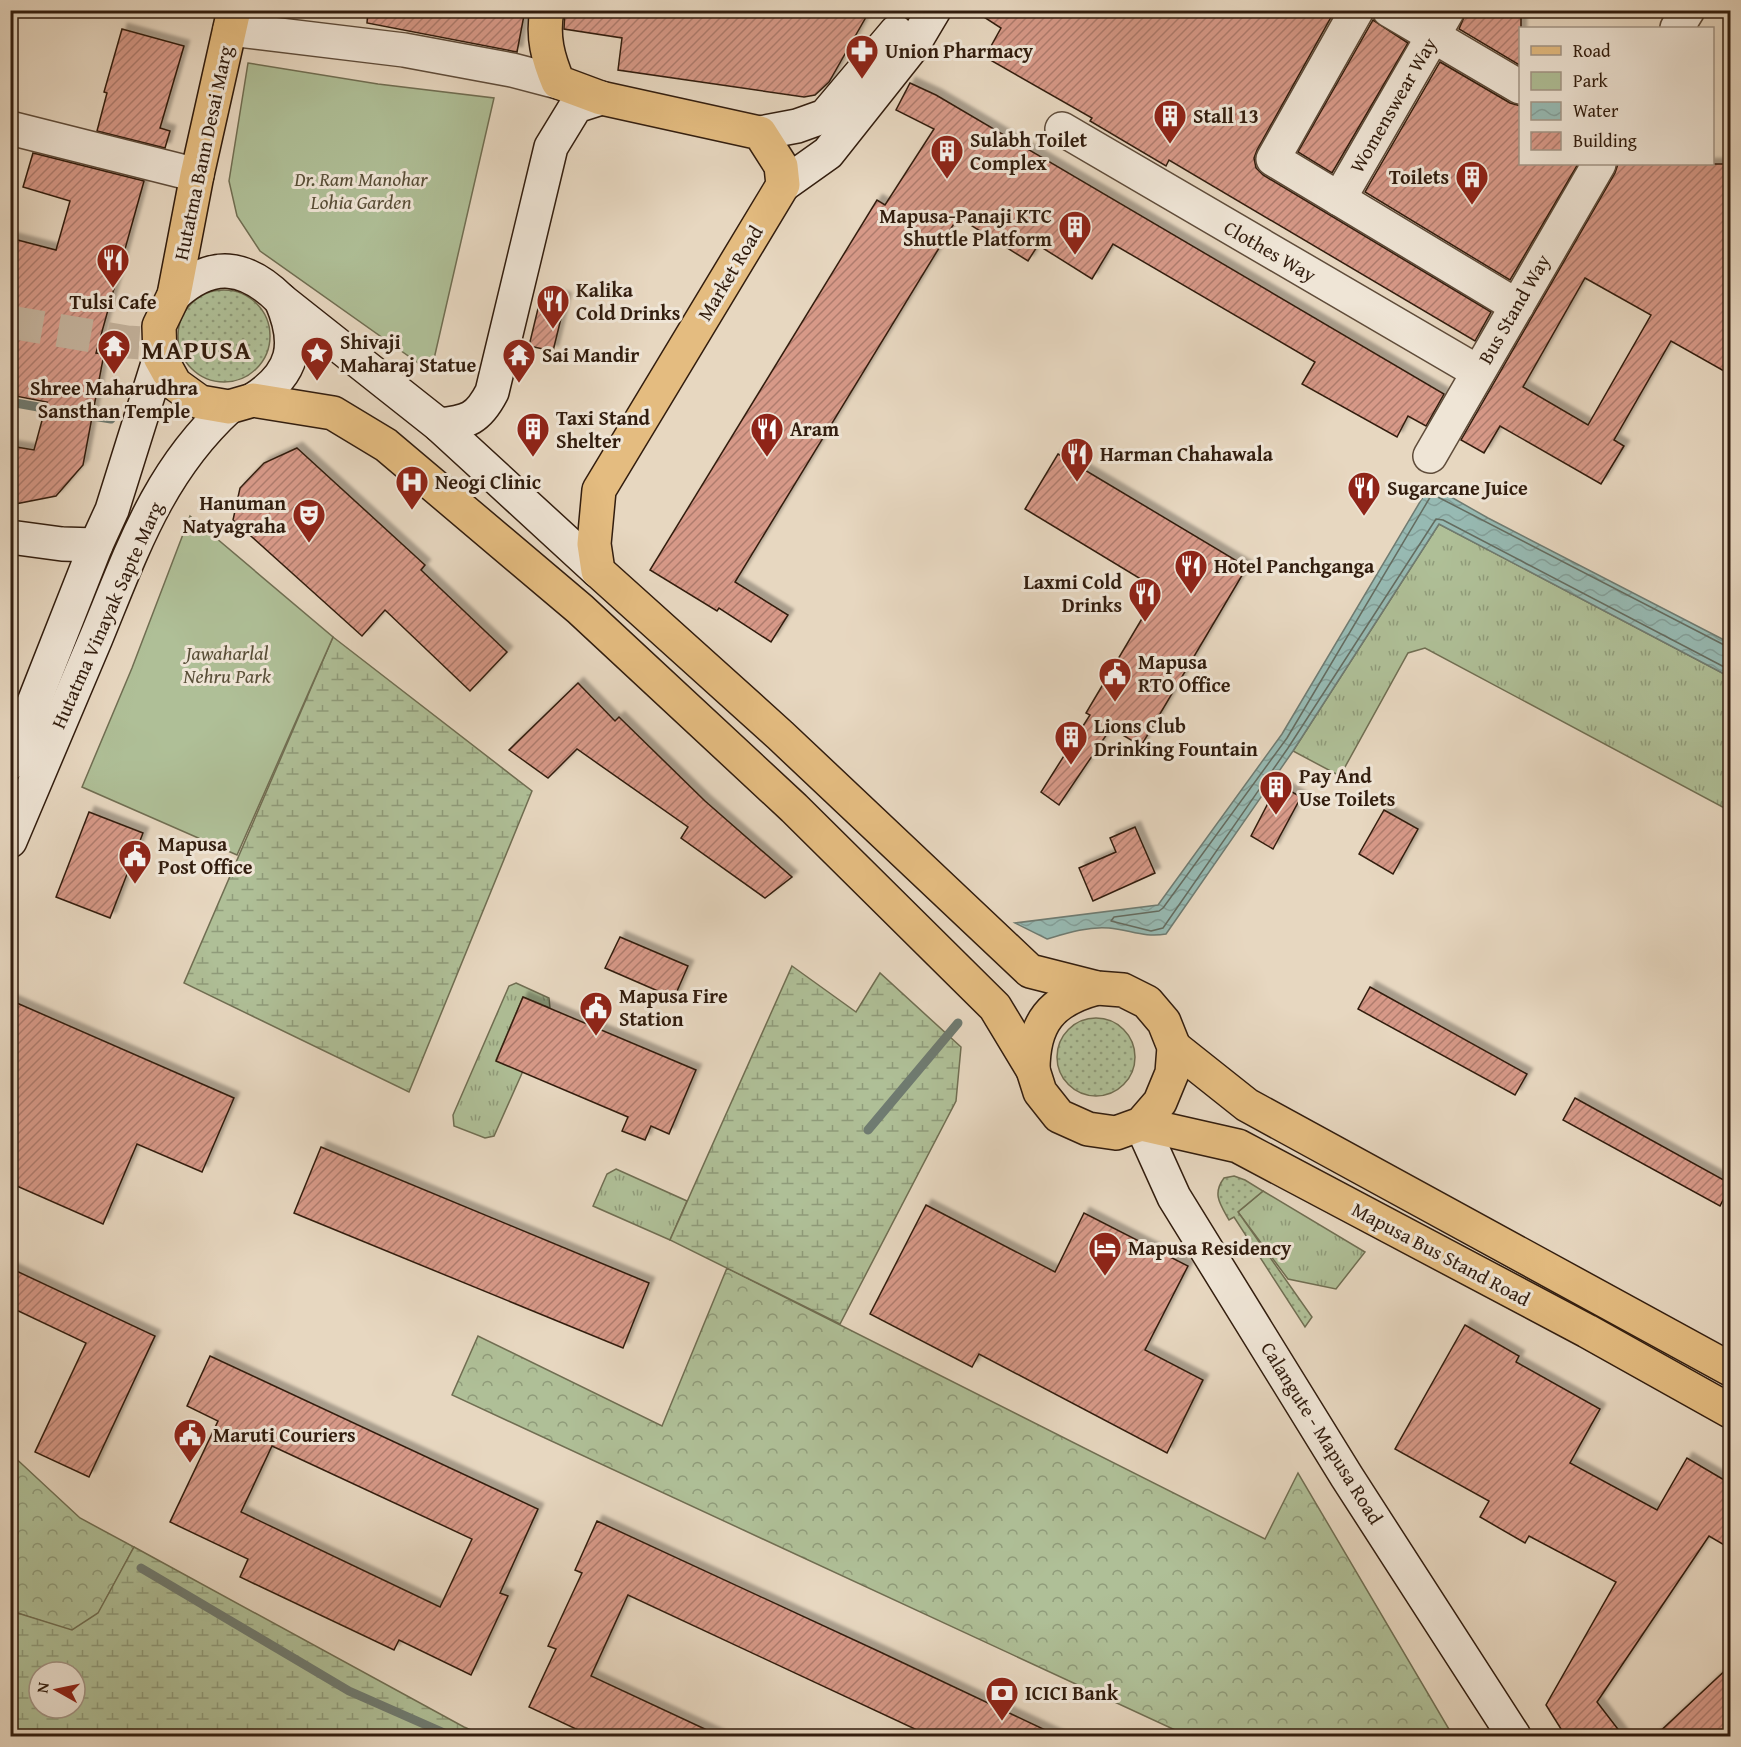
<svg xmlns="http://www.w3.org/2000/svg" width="1741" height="1747" font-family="'Gentium Book Plus',serif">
<defs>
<pattern id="grass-tufts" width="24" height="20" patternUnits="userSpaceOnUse" patternTransform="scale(1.5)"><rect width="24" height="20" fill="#afbf97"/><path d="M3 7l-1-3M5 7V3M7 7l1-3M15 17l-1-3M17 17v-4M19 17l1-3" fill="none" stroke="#8f9b7a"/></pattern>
<pattern id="forest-crowns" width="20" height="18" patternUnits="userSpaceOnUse" patternTransform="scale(1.5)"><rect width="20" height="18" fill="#afbf97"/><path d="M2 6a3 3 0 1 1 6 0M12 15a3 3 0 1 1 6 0" fill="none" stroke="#8f9b7a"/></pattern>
<pattern id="wetland-marsh" width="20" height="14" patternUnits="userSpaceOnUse" patternTransform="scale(1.5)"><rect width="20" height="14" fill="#afbf97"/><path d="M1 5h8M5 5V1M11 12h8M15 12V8" fill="none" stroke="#8f9b7a"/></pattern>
<pattern id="garden-dots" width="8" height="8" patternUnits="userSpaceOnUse" patternTransform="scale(1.5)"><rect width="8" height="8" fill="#afbf97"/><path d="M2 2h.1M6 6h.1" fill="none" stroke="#8f9b7a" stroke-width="1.8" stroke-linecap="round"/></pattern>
<pattern id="water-waves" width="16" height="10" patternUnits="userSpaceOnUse" patternTransform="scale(1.5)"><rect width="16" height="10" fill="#97bab3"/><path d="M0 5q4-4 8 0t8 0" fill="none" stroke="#839f99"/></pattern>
<pattern id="building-hatch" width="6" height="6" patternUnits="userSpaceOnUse" patternTransform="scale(1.5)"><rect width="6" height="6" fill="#d79988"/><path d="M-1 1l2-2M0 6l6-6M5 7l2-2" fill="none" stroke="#af7c6e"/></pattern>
<filter id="shadow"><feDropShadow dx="5.5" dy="-5.5" stdDeviation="1.5" flood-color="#0004"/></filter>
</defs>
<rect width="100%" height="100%" fill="#e7d7c0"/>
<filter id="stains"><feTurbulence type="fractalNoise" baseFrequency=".00333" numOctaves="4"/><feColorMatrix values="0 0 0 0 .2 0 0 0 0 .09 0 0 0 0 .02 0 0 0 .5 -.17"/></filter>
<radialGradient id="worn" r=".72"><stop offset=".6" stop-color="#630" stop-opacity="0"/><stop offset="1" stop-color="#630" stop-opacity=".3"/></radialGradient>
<g fill="url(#grass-tufts)" stroke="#706e52" stroke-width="1.5">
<path d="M1439 524 1730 677V811L1425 648 1408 653 1340 776 1293 751Z"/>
<path d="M516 983 549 998 550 1008 523 997 496 1060 523 1071 494 1136 485 1138 454 1126 453 1115 509 986Z"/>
<path d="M616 1169 687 1201 670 1240 593 1206 607 1174Z"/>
<path d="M1263 1191 1365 1252 1336 1289 1288 1279 1238 1212Z"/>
</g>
<g fill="url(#forest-crowns)" stroke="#706e52" stroke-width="1.5">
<path d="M727 1268 1265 1539 1298 1473 1453 1736H1188L452 1395 478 1336 662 1426Z"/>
<path d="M10 1453 80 1518 134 1547 98 1614 72 1631 11 1611Z"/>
</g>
<g fill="url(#wetland-marsh)" stroke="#706e52" stroke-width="1.5" fill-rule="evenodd">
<path d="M333 637 532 791 409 1092 184 983Z"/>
<path d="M792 966 856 1012 880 973 961 1047 956 1101 840 1324 670 1240Z"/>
<path d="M134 1547 464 1727 485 1736H11V1611L72 1630 98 1613ZM39 1672H75V1708H39Z"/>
</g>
<g fill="#afbf97" stroke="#706e52" stroke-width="1.5">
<path d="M248 63 378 84 494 98 431 372 260 251 237 216 229 181Z"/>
<path d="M190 516 333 637 237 855 82 787 132 668Z"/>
</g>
<g fill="url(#garden-dots)" stroke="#706e52" stroke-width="1.5">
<circle cx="224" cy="336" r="46"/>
<circle cx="1096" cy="1057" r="39"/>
<path d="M1234 1176 1245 1180 1263 1191 1238 1212 1312 1317 1305 1327 1234 1217 1229 1220C1220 1204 1212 1194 1224 1178Z"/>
</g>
<path fill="url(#water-waves)" stroke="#6f7b71" stroke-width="1.5" d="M1430 485 1488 518 1730 643V677L1439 524 1293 751 1166 934C1145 938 1130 930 1109 928 1089 926 1067 933 1047 939L1015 923 1158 905 1282 734Z"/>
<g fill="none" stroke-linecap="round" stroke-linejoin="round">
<path stroke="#646c60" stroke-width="1.5" d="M1730 648 1432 494 1287 738 1163 908 1159 911 1114 917 1111 921 1151 931 1163 928 1288 748 1436 519 1443 520 1730 670"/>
<g stroke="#6f7b71" stroke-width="9">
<path d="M10 402 55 410"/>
<path d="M81 414 111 419"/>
<path d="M868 1130 958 1023"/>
<path d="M141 1568 349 1691 451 1736"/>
</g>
</g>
<g fill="url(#building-hatch)" stroke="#321d0e" stroke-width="1.5" fill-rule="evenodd" filter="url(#shadow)">
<path d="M368 10H525L517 52 367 23Z"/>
<path d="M565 10H659L702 17 703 10H756L800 17 804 10H870L829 82 815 95 804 97 618 70 622 38 564 29Z"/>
<path d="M973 10H1335L1257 150 1254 158 1256 168 1263 175 1491 312 1475 341 1169 160 1166 166 1090 121 1092 118 985 57 1001 28Z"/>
<path d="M1467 10H1521V66L1459 29Z"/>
<path d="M1373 20 1408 43 1332 173 1298 152Z"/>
<path d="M122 29 184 46 160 128 170 131 165 148 97 131 107 93 104 92Z"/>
<path d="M1440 62 1510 103 1521 106V164H1578L1510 280 1365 192Z"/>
<path d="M910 83 936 95 1444 394 1426 426 1408 416 1397 437 1302 384 1315 362 1113 244 1092 279 1038 245 1028 261 958 217 735 582 788 615 771 642 719 608 717 611 650 570 877 200 885 205 934 129 896 110Z"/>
<path d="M33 153 144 181 96 353 104 354 83 465 56 496 10 505V446L34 450 47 402 10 395V238L56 250 70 201 23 187Z"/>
<path d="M1618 164H1731V375L1671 341 1614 440 1624 446 1601 484 1500 426 1484 453 1461 440 1615 173ZM1585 278 1651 315 1588 425 1523 387Z"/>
<path d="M542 292 566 298 553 351 529 346Z"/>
<path d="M297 448 425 565 421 570 507 652 470 691 385 610 362 636 233 520 240 488 264 463Z"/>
<path d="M1058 454 1247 567 1141 746 1111 728 1059 805 1041 792 1090 715 1086 713 1159 590 1025 509Z"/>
<path d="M578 683 615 721 619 717 705 801 792 877 765 898 681 838 688 827 577 749 548 778 509 750Z"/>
<path d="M1278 784 1301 797 1273 849 1251 836Z"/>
<path d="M1384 810 1418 829 1393 874 1359 854Z"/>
<path d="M89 812 143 833 110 918 56 897Z"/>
<path d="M1135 827 1155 873 1093 901 1079 868 1116 852 1110 838Z"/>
<path d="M620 937 688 966 674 998 605 968Z"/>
<path d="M1370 987 1527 1074 1515 1095 1358 1009Z"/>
<path d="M523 997 696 1070 669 1134 651 1126 645 1140 622 1131 628 1117 496 1061Z"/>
<path d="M10 1000 234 1098 202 1172 137 1144 103 1224 10 1183Z"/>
<path d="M1575 1098 1731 1184 1720 1206 1563 1120Z"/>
<path d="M321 1147 649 1283 623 1348 294 1213Z"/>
<path d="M926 1205 1055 1272 1084 1213 1188 1266 1145 1350 1203 1380 1167 1453 979 1354 972 1367 870 1314Z"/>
<path d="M10 1268 155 1336 89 1477 35 1452 86 1343 10 1307Z"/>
<path d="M1465 1325 1519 1356 1516 1362 1600 1409 1570 1463 1657 1510 1687 1458 1731 1484V1549L1709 1536 1597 1702 1624 1737H1566L1546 1705 1616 1582 1529 1536 1525 1543 1480 1517 1489 1501 1395 1449Z"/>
<path d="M210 1356 538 1509 500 1593 508 1596 471 1675 399 1640 394 1650 240 1577 248 1559 170 1522 218 1421 187 1406ZM272 1446 472 1539 440 1607 241 1512Z"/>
<path d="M597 1521 878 1651 1060 1737H932L628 1595 591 1676 722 1737H593L529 1707 556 1649 548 1646 582 1573 575 1570Z"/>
<path d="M1731 1665V1725L1717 1737H1654Z"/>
</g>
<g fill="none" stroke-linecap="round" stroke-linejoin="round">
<path stroke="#c3b29c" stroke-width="33" stroke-dasharray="33 16" stroke-linecap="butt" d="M10 322 127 342 158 344"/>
<g stroke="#5f4c3a" stroke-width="36">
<g id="street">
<path d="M1357 10 1273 159 1517 306"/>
<path d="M1389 10 1520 87"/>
<path d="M1677 28 1688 10"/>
<path d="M230 29 404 50 512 70 558 82"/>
<path d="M10 128 197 175"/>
<path d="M1062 129 1478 372"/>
<path d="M1339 199 1448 10"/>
<path d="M1430 456 1599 164"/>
</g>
</g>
<g stroke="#321d0e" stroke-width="36">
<g id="secondary">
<path d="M760 133 797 126 825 116 896 32"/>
<path d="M783 185 828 153 912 47 934 10"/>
<path d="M174 295C212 260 246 265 281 300L439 425 598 571"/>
<path d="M253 400C295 373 300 344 281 300"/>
<path d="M439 425C468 422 478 419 492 392L551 147 576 106 601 98"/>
<path d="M10 537 62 544 96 545"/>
<path d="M10 763 96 545 112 510 160 357"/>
<path d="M10 841C39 773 67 705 96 638 132 551 158 472 229 407"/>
<path d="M1141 1124 1174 1197 1347 1477 1514 1736"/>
</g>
</g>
<g stroke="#321d0e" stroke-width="36">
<g id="primary">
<path d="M234 10 197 175 174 295 159 326 160 357 175 384 200 402 229 407 253 400 333 413 386 445 580 609 794 808 995 1007 1033 1070 1040 1092 1059 1116 1088 1129 1116 1133 1141 1124 1160 1102 1172 1073 1174 1047 1164 1022 1147 1002 1123 990 1097 988 1030 971 780 735 598 571 594 544 599 490 783 185 781 166 760 133 601 98 558 82C548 58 542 37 547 10"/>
<path d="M1174 1047 1247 1105 1730 1369"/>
<path d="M1033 1070C1033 1023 1051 1000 1097 988"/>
<path d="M1141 1124 1238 1146 1587 1331 1730 1411"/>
</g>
</g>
<use href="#street" stroke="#efe5d6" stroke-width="33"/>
<use href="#secondary" stroke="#efe5d6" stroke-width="33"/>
<use href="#primary" stroke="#e4bc80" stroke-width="33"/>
</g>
<defs>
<g id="pharmacy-pin" transform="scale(1.725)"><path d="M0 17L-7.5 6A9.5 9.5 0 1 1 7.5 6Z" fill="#8f2418" stroke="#efe5d6"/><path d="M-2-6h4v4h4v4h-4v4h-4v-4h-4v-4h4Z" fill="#fff"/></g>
<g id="building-pin" transform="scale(1.725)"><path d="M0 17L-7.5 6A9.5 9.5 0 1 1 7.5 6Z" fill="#8f2418" stroke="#efe5d6"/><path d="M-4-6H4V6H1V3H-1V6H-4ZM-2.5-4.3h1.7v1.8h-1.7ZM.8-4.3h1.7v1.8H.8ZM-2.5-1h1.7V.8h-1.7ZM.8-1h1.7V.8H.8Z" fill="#fff"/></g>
<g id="restaurant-pin" transform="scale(1.725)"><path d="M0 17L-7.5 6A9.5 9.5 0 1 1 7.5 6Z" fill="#8f2418" stroke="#efe5d6"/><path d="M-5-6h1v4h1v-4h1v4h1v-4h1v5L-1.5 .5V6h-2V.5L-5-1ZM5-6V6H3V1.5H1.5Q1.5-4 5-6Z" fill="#fff"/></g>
<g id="temple-pin" transform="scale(1.725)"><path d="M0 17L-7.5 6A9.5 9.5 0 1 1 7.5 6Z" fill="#8f2418" stroke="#efe5d6"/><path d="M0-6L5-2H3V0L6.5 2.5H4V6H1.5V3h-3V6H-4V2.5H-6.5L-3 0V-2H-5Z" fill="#fff"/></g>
<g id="sight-pin" transform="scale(1.725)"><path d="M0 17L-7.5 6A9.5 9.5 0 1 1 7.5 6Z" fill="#8f2418" stroke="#efe5d6"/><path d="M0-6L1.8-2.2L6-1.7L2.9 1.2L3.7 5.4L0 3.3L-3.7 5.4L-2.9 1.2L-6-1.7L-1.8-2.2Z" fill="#fff"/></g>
<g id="hospital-pin" transform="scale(1.725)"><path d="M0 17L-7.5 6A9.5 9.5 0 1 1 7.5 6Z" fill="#8f2418" stroke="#efe5d6"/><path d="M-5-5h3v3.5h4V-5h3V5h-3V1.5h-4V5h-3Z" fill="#fff"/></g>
<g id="theatre-pin" transform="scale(1.725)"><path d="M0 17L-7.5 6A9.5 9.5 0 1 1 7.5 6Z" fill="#8f2418" stroke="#efe5d6"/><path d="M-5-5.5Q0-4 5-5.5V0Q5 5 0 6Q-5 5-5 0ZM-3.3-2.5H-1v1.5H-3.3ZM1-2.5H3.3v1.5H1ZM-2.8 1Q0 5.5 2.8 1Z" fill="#fff"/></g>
<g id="civic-pin" transform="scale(1.725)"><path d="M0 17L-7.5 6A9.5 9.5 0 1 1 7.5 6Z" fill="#8f2418" stroke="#efe5d6"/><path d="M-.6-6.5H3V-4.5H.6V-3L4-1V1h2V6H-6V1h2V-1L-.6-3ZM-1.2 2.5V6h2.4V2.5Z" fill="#fff"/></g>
<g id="hotel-pin" transform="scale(1.725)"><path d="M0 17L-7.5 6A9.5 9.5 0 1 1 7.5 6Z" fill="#8f2418" stroke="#efe5d6"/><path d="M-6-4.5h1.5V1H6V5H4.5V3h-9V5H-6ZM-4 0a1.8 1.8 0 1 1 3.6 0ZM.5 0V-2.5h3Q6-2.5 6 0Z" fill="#fff"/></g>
<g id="bank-pin" transform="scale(1.725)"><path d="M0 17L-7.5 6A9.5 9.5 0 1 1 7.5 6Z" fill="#8f2418" stroke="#efe5d6"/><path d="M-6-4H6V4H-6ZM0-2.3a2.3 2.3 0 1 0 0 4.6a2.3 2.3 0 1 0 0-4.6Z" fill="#fff"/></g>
</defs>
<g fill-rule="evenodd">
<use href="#pharmacy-pin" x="862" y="51"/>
<use href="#building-pin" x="1170" y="116"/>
<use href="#building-pin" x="947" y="151"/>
<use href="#building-pin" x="1472" y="177"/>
<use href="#building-pin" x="1075" y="227"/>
<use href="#restaurant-pin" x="113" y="260"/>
<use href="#restaurant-pin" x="553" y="301"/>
<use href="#temple-pin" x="114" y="346"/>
<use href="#sight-pin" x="317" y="353"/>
<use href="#temple-pin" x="519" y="355"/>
<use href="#building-pin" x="533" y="429"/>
<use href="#restaurant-pin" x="767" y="429"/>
<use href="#restaurant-pin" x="1077" y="454"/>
<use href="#hospital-pin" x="412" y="482"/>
<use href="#restaurant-pin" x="1364" y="488"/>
<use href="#theatre-pin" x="309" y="515"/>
<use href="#restaurant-pin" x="1191" y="566"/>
<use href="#restaurant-pin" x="1145" y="594"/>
<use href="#civic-pin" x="1115" y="674"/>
<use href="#building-pin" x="1071" y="737"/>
<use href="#building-pin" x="1276" y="787"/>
<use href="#civic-pin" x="135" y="856"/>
<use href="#civic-pin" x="596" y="1008"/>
<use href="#hotel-pin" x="1105" y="1248"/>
<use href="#civic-pin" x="190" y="1435"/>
<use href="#bank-pin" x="1002" y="1693"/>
</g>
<g text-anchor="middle" stroke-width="6" stroke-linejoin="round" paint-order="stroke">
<g font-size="20" font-weight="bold" fill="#321d0e" stroke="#efe5d6" text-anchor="start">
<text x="885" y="58">Union Pharmacy</text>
<text x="1193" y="123">Stall 13</text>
<text x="970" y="147">Sulabh Toilet<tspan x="970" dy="23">Complex</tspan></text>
<text x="1449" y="184" text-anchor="end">Toilets</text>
<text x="1052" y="223" text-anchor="end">Mapusa-Panaji KTC<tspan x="1052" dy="23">Shuttle Platform</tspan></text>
<text x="576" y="297">Kalika<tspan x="576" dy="23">Cold Drinks</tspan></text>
<text x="113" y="309" text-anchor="middle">Tulsi Cafe</text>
<text x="340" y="349">Shivaji<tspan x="340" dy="23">Maharaj Statue</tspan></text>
<text x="542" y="362">Sai Mandir</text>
<text x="114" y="395" text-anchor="middle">Shree Maharudhra<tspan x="114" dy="23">Sansthan Temple</tspan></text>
<text x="556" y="425">Taxi Stand<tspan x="556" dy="23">Shelter</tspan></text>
<text x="790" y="436">Aram</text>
<text x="1100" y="461">Harman Chahawala</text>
<text x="435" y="489">Neogi Clinic</text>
<text x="1387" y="495">Sugarcane Juice</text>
<text x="286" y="510" text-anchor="end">Hanuman<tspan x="286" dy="23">Natyagraha</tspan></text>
<text x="1214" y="573">Hotel Panchganga</text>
<text x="1122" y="589" text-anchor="end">Laxmi Cold<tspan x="1122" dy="23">Drinks</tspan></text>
<text x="1138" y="669">Mapusa<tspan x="1138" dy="23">RTO Office</tspan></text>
<text x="1094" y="733">Lions Club<tspan x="1094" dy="23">Drinking Fountain</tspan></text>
<text x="1299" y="783">Pay And<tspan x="1299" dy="23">Use Toilets</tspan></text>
<text x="158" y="851">Mapusa<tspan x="158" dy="23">Post Office</tspan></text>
<text x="619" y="1003">Mapusa Fire<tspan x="619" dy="23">Station</tspan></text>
<text x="1128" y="1255">Mapusa Residency</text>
<text x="213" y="1442">Maruti Couriers</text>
<text x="1025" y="1700">ICICI Bank</text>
</g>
<g font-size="20" fill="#321d0e" stroke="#efe5d6">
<text transform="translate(1393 105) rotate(-60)" y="7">Womenswear Way</text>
<text transform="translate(203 153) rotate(-78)" y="7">Hutatma Bann Desai Marg</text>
<text transform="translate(1270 251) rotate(30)" y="7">Clothes Way</text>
<text transform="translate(730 273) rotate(-59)" y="7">Market Road</text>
<text transform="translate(1514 309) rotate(-60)" y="7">Bus Stand Way</text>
<text transform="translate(107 615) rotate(-66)" y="7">Hutatma Vinayak Sapte Marg</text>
<text transform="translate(1441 1254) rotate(28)" y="7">Mapusa Bus Stand Road</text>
<text transform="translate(1322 1433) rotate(58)" y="7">Calangute - Mapusa Road</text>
</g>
<g font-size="20" font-style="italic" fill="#584e37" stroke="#efe5d6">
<text x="361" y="186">Dr. Ram Manohar<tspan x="361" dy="23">Lohia Garden</tspan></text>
<text x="227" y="660">Jawaharlal<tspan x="227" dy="23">Nehru Park</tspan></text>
</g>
<g font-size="26" font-weight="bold" letter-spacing="1.5" fill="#321d0e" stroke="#efe5d6">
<text x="197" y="359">MAPUSA</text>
</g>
</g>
<rect width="1741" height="1747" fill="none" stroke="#e7d7c0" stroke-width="36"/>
<rect x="12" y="12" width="1717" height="1723" fill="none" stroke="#321d0e" stroke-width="3"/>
<rect x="18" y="18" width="1705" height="1711" fill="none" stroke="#321d0e" stroke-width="1.5"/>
<rect x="1519" y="27" width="195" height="138" fill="#efe5d6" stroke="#a39586" stroke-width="1.5"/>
<rect x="1531" y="46" width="30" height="9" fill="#e4bc80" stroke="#a39586" stroke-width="1.5"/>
<text x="1573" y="57" font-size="18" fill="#321d0e">Road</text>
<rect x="1531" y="72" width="30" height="18" fill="#afbf97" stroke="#a39586" stroke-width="1.5"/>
<text x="1573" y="87" font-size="18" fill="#321d0e">Park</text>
<rect x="1531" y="102" width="30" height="18" fill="url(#water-waves)" stroke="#a39586" stroke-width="1.5"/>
<text x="1573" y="117" font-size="18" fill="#321d0e">Water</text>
<rect x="1531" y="132" width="30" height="18" fill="url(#building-hatch)" stroke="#a39586" stroke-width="1.5"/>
<text x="1573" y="147" font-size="18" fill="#321d0e">Building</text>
<g transform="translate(57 1690) rotate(279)"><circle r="28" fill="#efe5d6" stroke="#a39586" stroke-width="1.5"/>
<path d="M0-4.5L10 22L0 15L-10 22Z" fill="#8f2418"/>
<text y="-9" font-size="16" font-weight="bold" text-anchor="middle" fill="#321d0e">N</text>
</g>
<rect width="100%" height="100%" filter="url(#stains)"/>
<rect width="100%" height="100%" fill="url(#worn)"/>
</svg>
